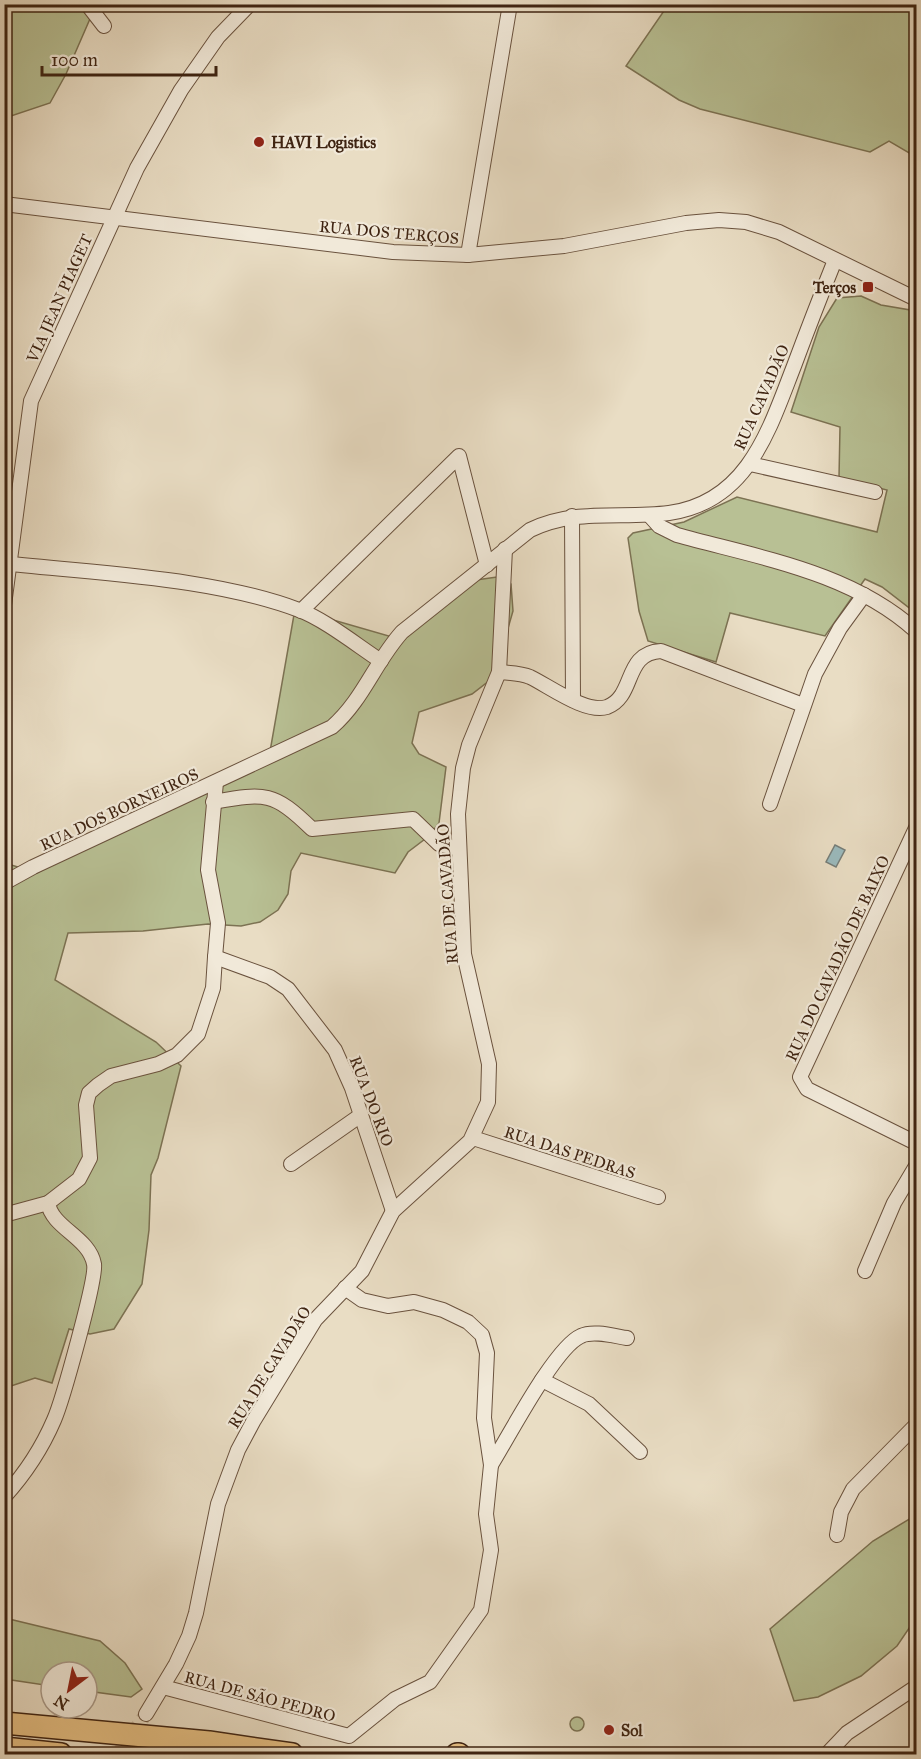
<svg xmlns="http://www.w3.org/2000/svg" width="921" height="1759" font-family="'IM FELL Great Primer',serif">
<rect width="100%" height="100%" fill="#e9ddc4"/>
<filter id="stains"><feTurbulence type="fractalNoise" baseFrequency=".00333" numOctaves="4"/><feColorMatrix values="0 0 0 0 .2 0 0 0 0 .09 0 0 0 0 .02 0 0 0 .5 -.17"/></filter>
<radialGradient id="worn" r=".72"><stop offset=".6" stop-color="#630" stop-opacity="0"/><stop offset="1" stop-color="#630" stop-opacity=".3"/></radialGradient>
<g fill="#b8c094" stroke="#7c7253" stroke-width="1.5">
<path d="M4 5H96L66 74 50 103 5 118Z"/>
<path d="M668 5H916V157L889 141 870 152 700 109 679 100 626 66Z"/>
<path d="M861 296 881 305 916 311V607L912 610 882 587 865 579 825 636 730 613 716 662 648 641 639 611 628 538 633 533 684 522 737 497 877 532 887 490 839 478 840 427 791 412 819 327 837 298Z"/>
<path d="M497 577 511 584 513 611 494 677 472 694 419 712 412 743 419 754 446 767 439 823 429 836 408 852 395 873 301 853 291 871 288 894 278 910 260 922 241 926 208 924 143 931 68 933 55 980 156 1042 181 1066 158 1158 151 1175 149 1230 142 1284 114 1329 90 1334 69 1329 52 1383 35 1378 5 1388V863L37 873 186 792 268 763 295 609 392 637 476 580Z"/>
<path d="M916 1515V1618L897 1646 861 1676 818 1697 794 1701 770 1629 873 1541Z"/>
<path d="M5 1618 100 1641 125 1663 142 1689 131 1697 87 1691V1672H51V1686L5 1679Z"/>
<circle cx="577" cy="1724" r="7"/>
</g>
<path fill="#9ababd" stroke="#767e79" stroke-width="1.5" d="M835 845 845 850 836 867 826 862Z"/>
<g fill="none" stroke-linecap="round" stroke-linejoin="round">
<path stroke="#c7b8a0" stroke-width="14" stroke-dasharray="14 7" stroke-linecap="butt" d="M118 1754 146 1714"/>
<g stroke="#6a523e" stroke-width="16">
<g id="minor">
<path d="M87 4 104 26"/>
<path d="M4 204 393 252 468 255 564 246 686 223 719 220 746 222 779 232 916 299"/>
<path d="M468 255 510 4"/>
<path d="M750 464 875 492"/>
<path d="M572 516 573 700"/>
<path d="M650 516 659 526 677 535C760 558 851 572 916 631"/>
<path d="M4 563C98 574 211 577 299 610 324 619 358 646 381 661"/>
<path d="M4 605 31 401 137 168 181 90 218 37 250 4"/>
<path d="M301 611 459 456 487 565"/>
<path d="M499 672C509 673 521 673 530 677 549 686 586 714 607 707 636 696 623 653 661 651L803 705"/>
<path d="M213 802C265 793 273 791 312 829L413 819 439 844 459 849"/>
<path d="M770 804 815 674 840 628 864 595"/>
<path d="M916 828 800 1077 807 1089 916 1143"/>
<path d="M4 883 33 867 332 727C363 700 375 662 402 632L530 530C574 508 622 519 669 513 748 502 769 430 794 366 807 331 821 295 835 260"/>
<path d="M215 957 270 977 288 989 335 1050 352 1088 393 1211"/>
<path d="M473 1138 658 1197"/>
<path d="M291 1164 361 1115"/>
<path d="M4 1215 48 1203 79 1179 90 1158 86 1105 89 1093 98 1085 111 1076 158 1064 177 1055 198 1034 213 988 215 957 218 923 208 870 216 782"/>
<path d="M865 1271 894 1203 916 1166"/>
<path d="M542 1380 589 1404 640 1452"/>
<path d="M491 1465C508 1438 555 1347 581 1336 593 1330 614 1336 627 1338"/>
<path d="M4 1497C24 1475 42 1448 54 1420 62 1402 97 1278 94 1264 89 1237 52 1228 48 1203"/>
<path d="M837 1535 841 1512 853 1489 916 1425"/>
<path d="M163 1687 349 1736 395 1699 430 1682 481 1610 491 1550 486 1514 491 1465 484 1418 487 1353 482 1335 468 1322 443 1310 414 1302 388 1306 362 1300 345 1288"/>
<path d="M146 1714 176 1664 189 1636 196 1613 218 1504 238 1450 254 1420 315 1320 362 1271 393 1211 470 1141 488 1102 489 1064 464 954 458 814 463 768 469 745 499 672 505 549"/>
<path d="M827 1754 847 1733 916 1687"/>
</g>
</g>
<g stroke="#3f2412" stroke-width="24">
<g id="highway">
<path d="M4 1723 209 1742 292 1754"/>
<path d="M4 1748 61 1754"/>
<path d="M457 1754H459"/>
</g>
</g>
<use href="#minor" stroke="#f1e9d9" stroke-width="14"/>
<use href="#highway" stroke="#e4be82" stroke-width="21"/>
</g>
<g fill="#8f2418" stroke="#f1e9d9" stroke-width="2">
<circle cx="259" cy="142" r="6"/>
<rect x="862" y="281" width="12" height="12" rx="3"/>
<circle cx="609" cy="1730" r="6"/>
</g>
<g text-anchor="middle" stroke-width="4.5" stroke-linejoin="round" paint-order="stroke">
<g font-size="16" font-weight="bold" fill="#3f2412" stroke="#f1e9d9" text-anchor="start">
<text x="271" y="148">HAVI Logistics</text>
<text x="856" y="293" text-anchor="end">Terços</text>
<text x="621" y="1736">Sol</text>
</g>
<g font-size="16" fill="#3f2412" stroke="#f1e9d9">
<text transform="translate(389 232) rotate(5)" y="6">RUA DOS TERÇOS</text>
<text transform="translate(59 298) rotate(-66)" y="6">VIA JEAN PIAGET</text>
<text transform="translate(761 397) rotate(-66)" y="6">RUA CAVADÃO</text>
<text transform="translate(119 809) rotate(-25)" y="6">RUA DOS BORNEIROS</text>
<text transform="translate(447 894) rotate(-94)" y="6">RUA DE CAVADÃO</text>
<text transform="translate(837 958) rotate(-65)" y="6">RUA DO CAVADÃO DE BAIXO</text>
<text transform="translate(372 1101) rotate(69)" y="6">RUA DO RIO</text>
<text transform="translate(570 1152) rotate(18)" y="6">RUA DAS PEDRAS</text>
<text transform="translate(269 1367) rotate(-58)" y="6">RUA DE CAVADÃO</text>
<text transform="translate(260 1696) rotate(15)" y="6">RUA DE SÃO PEDRO</text>
</g>
</g>
<rect width="921" height="1759" fill="none" stroke="#e9ddc4" stroke-width="24"/>
<rect x="6" y="6" width="909" height="1747" fill="none" stroke="#3f2412" stroke-width="3"/>
<rect x="12" y="12" width="897" height="1735" fill="none" stroke="#3f2412" stroke-width="1.5"/>
<g transform="translate(69 1690) rotate(212)"><circle r="28" fill="#f1e9d9" stroke="#aa9a89" stroke-width="1.5"/>
<path d="M0-4.5L10 22L0 15L-10 22Z" fill="#8f2418"/>
<text y="-9" font-size="16" font-weight="bold" text-anchor="middle" fill="#3f2412">N</text>
</g>
<path d="M42 66v9h174v-9" fill="none" stroke="#3f2412" stroke-width="3"/>
<text x="51" y="66" font-size="18" fill="#3f2412" stroke="#f1e9d9" stroke-width="4.5" paint-order="stroke">100 m</text>
<rect width="100%" height="100%" filter="url(#stains)"/>
<rect width="100%" height="100%" fill="url(#worn)"/>
</svg>
